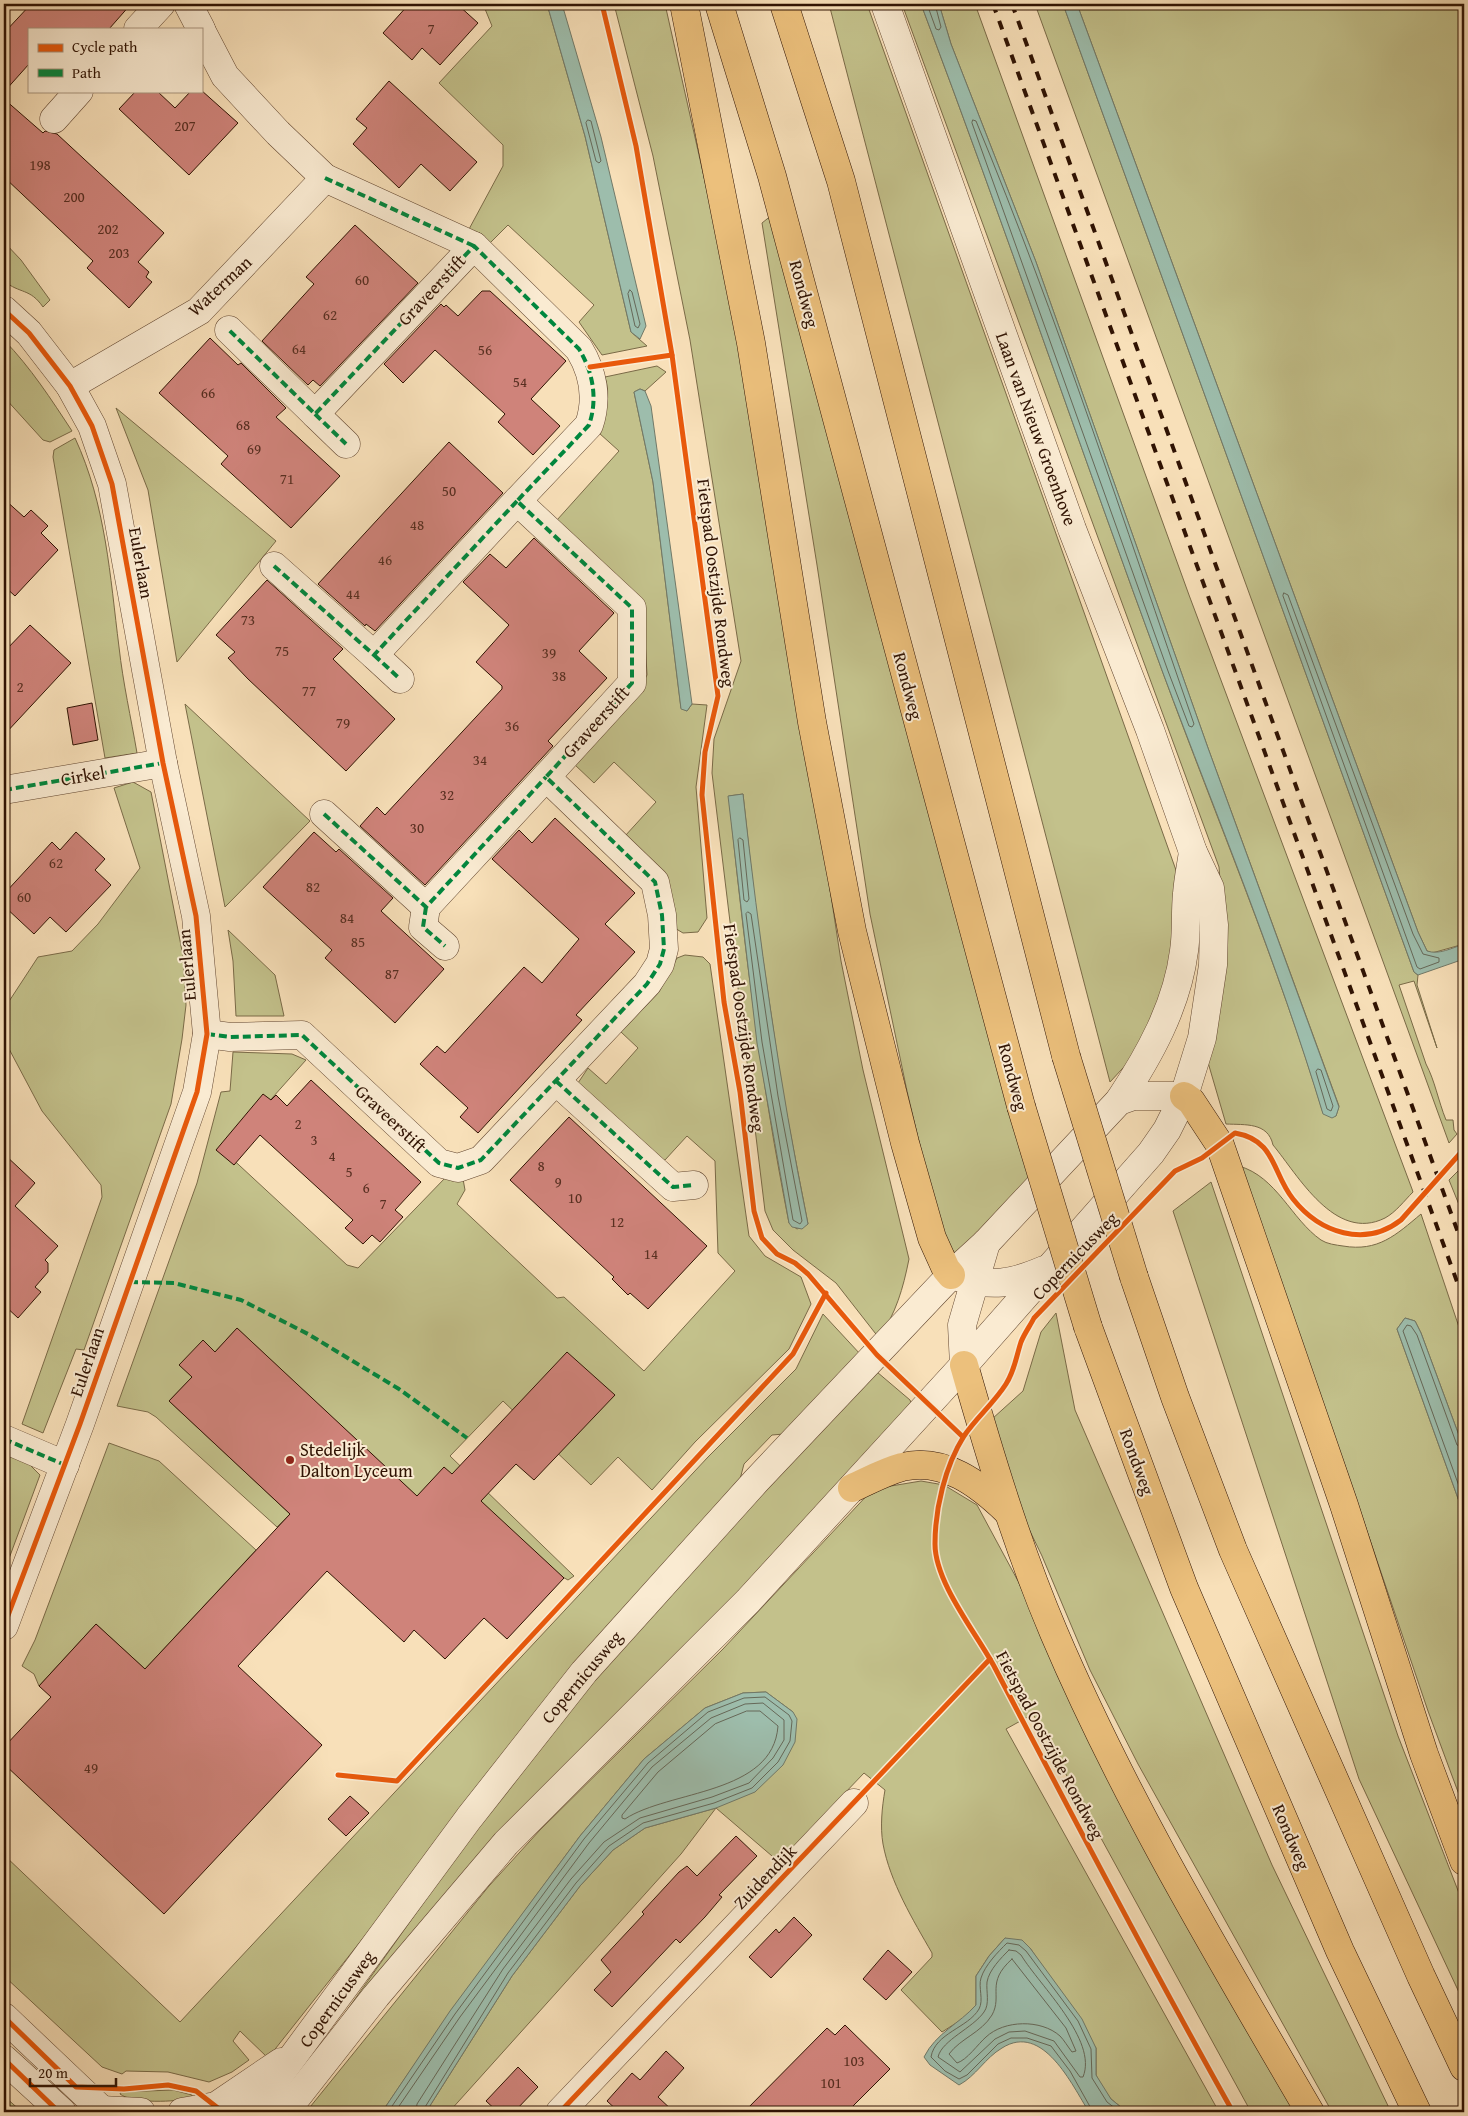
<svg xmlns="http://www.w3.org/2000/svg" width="1468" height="2116" font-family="'Gentium Book Plus',serif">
<rect width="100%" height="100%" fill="#f8e0b9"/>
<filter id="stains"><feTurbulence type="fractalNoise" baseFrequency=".004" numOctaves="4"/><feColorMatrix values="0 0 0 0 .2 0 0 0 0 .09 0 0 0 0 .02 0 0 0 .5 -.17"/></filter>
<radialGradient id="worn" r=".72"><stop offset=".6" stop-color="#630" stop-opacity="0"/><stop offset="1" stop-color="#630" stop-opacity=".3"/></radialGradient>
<g fill="#c3c18b" stroke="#7a6a47" fill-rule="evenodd">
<path d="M483 4H547L585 136 631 332 647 346 602 355 579 322 594 305 508 225 489 244 468 231 503 166V145L439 83 492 26Z"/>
<path d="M614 4H665L735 315 778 550 841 961 863 1070 909 1259C903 1289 896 1313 879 1338L836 1283 793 1250 773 1230 765 1211 712 773 714 739 741 661 690 340 653 156ZM743 794 755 905 783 1095 808 1224 797 1229 789 1223C761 1082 743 939 729 796Z"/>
<path d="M829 4H867L1177 873 1178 907 1166 986 1134 1056 1110 1082Z"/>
<path d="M902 4H921C1005 226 1081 451 1163 673 1217 820 1278 964 1323 1113L1336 1116 1339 1106 1208 748 1036 262 951 44 939 4H975L1189 595 1412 1189 1413 1192C1404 1201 1396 1212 1385 1218 1335 1243 1298 1175 1273 1145 1268 1122 1245 1125 1226 1124L1207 1059 1223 921 1219 867Z"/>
<path d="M1035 4H1063L1414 972 1418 975 1417 985 1437 1048 1414 981 1399 985 1426 1064C1435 1081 1438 1100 1446 1120H1453L1454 1130 1457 1134 1449 1143Z"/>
<path d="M1077 4H1464V944L1432 953 1427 951 1418 932Z"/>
<path d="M772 215 1029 1178 957 1256 941 1234 907 1091 870 914 817 565 762 223Z"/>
<path d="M4 242 21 260 50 300 43 307C30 288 20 294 4 281Z"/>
<path d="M4 340C31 368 51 399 72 431L50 442 43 440 4 397Z"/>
<path d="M657 366 666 372 645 391 640 389 634 392 653 482 681 708 687 711 692 704 707 705 696 787 707 918 698 932 683 933 673 927 625 836 656 802 614 762 594 783 574 764 635 698 647 675 645 639 557 520 619 451 599 433C606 415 611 395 605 377Z"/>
<path d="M116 408 276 541 177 662 148 490Z"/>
<path d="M75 438C106 505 110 576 119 647 123 683 131 718 137 753L105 758 53 457 54 450Z"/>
<path d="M185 704 310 821 225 907Z"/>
<path d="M133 782 151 792 183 956 186 1005 182 1039 171 1104 84 1350 76 1349 43 1433 22 1424 102 1197 101 1185 42 1111 8 1047 4 1043V1009L38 957 72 951 98 924 140 868 114 788Z"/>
<path d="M228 930 275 975 284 1016H236L233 961Z"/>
<path d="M685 955 703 957 710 964 749 1236 765 1256 801 1277 811 1304 789 1349 695 1442 652 1490 618 1457 591 1485 503 1401 450 1456 574 1576 568 1580 417 1497 237 1328 215 1352 180 1365 192 1377 169 1401 290 1514 277 1527 156 1417 148 1412 117 1406 197 1183 221 1092 230 1091 233 1052 292 1054 306 1060 248 1125 226 1153 347 1265 358 1268 446 1177 463 1179 465 1190 457 1204 557 1298 564 1297 644 1371 735 1271 718 1253 715 1161 687 1136 665 1160 656 1161 578 1083 588 1068 606 1084 638 1048 621 1032 659 992 677 958Z"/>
<path d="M1464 1165V1217L1449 1180Z"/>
<path d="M1239 1166C1277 1177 1291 1219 1321 1240 1327 1244 1336 1245 1343 1246 1378 1252 1396 1235 1421 1214L1464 1342V1449L1421 1333 1415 1321 1405 1318 1397 1329 1464 1515V1808L1428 1711 1347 1472Z"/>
<path d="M1211 1182 1398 1736 1464 1906V2003L1359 1779 1173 1211Z"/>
<path d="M1056 1313 1075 1410 1272 1865 1391 2112H1332L1138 1764 1090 1670 1042 1556 1015 1500 992 1419 1023 1391 1041 1332Z"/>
<path d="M823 1314 861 1355 784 1434 772 1435 744 1464 739 1483 606 1632 268 2058 240 2031 233 2041 249 2060 232 2072 209 2082 168 2072 126 2071 122 2074 102 2067 4 1976V1855L180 2022 708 1457 796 1369Z"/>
<path d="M877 1372 910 1400 912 1405 274 2112H263L335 2027 493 1805 590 1679 680 1579Z"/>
<path d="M109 1443 159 1461 256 1550 145 1669 96 1624 39 1686 34 1674 22 1666 35 1640Z"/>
<path d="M7 1453 28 1463 40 1475 4 1572V1462Z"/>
<path d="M921 1481 944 1485 977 1505 1018 1581 1072 1705 1297 2112H1251L1033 1714 1006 1729 1219 2112H1127L1111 2099 1101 2086 1096 2075V2048L1058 1989 1030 1948 1005 1938 989 1956 976 1976V2005L964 2018 942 2032 901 1990 932 1957V1953C913 1920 890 1882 883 1844 880 1827 882 1807 885 1790L864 1773 779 1862 716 1808 681 1854 449 2112H426L512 1976 580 1886 613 1850 645 1828 716 1808 793 1712 766 1692 743 1693 705 1708 644 1759 580 1836 451 2011 382 2112H306L489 1886 540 1830 723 1649 873 1489Z"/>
<path d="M173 2090 192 2095V2098C176 2102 133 2104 120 2094L121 2092Z"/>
<path d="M4 2096 22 2112H4Z"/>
</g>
<g fill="#9dbdac" stroke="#717968">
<path d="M547 4H562L601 137 646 326 640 339 631 332 585 136Z"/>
<path d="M921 4H939L951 44 1036 262 1208 748 1339 1107 1336 1116 1332 1118 1323 1114C1278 964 1218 820 1163 673 1081 451 1005 226 921 4Z"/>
<path d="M1063 4H1077L1418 932 1427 951C1439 955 1452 948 1464 944V959L1418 975 1414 972Z"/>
<path d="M640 389 645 391 651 406 692 704 687 711 681 709 653 482 634 392Z"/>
<path d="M743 794C759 939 779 1082 808 1224L802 1229 792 1227 789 1223 757 1043 728 796Z"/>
<path d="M1405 1318 1415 1321 1421 1333 1464 1449V1515L1397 1329Z"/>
<path d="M766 1692 793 1712 797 1719 795 1742 783 1765 755 1792 716 1808 645 1828 613 1850 580 1886 512 1976 426 2112H382L450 2011 580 1836 644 1759 705 1708 743 1693Z"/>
<path d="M1005 1938 1022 1940 1030 1948 1082 2019 1096 2048V2075L1111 2099 1127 2112H1089C1072 2085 1043 2022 1002 2048 985 2058 976 2076 959 2085L930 2065 924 2057C936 2033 959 2024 976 2005V1976L989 1956Z"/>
</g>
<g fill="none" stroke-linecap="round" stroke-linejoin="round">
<g stroke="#666858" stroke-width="1">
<path d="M927 4 936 29 939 30 941 27 935 4"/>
<path d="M588 120 591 121 601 161 599 163 596 161 586 123Z"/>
<path d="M973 120 976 121C1058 318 1124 523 1194 724L1192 727 1189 726 1168 671 972 123Z"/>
<path d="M630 290 632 292 640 324 638 328 635 326 628 294Z"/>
<path d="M1284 593 1288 595 1413 934 1423 954 1439 958V962L1420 969 1417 967 1283 596Z"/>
<path d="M740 838 743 840 749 899 747 902 744 900 738 840Z"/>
<path d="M748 912 751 914 778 1096 802 1221 800 1224 793 1220 762 1042 746 914Z"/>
<path d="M1318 1069 1321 1070 1333 1106 1331 1111 1327 1109 1316 1072Z"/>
<path d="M1464 1448 1457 1445 1417 1335 1411 1326 1407 1325 1403 1331 1464 1500"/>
<path d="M747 1711H760L778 1726C773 1795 669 1790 625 1819L622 1818V1815L658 1772 715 1724Z"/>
<path d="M1009 1950 1016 1951 1021 1955C1040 1986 1098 2040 1083 2077H1080L1054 2041 1025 2031 1009 2032 995 2039 960 2072 938 2057C942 2040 973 2028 984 2012 990 2004 986 1991 987 1982 989 1970 1001 1958 1009 1950Z"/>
<path d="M1012 1959 1066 2028 1076 2051 1072 2052C1068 2047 1064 2040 1060 2036 1041 2019 1004 2020 986 2037 978 2044 967 2060 957 2063L949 2054C961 2038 981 2033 992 2015 1003 1995 985 1983 1012 1959Z"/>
<path d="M388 2112 455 2014 584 1839 648 1763 708 1712 744 1698 765 1697 789 1715 792 1721 790 1741 778 1762 752 1788 714 1803 643 1823 609 1846 576 1883 508 1973 422 2112"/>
<path d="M395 2112 460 2017 589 1843 652 1767 711 1718 745 1704 763 1703 784 1720V1740L773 1758 749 1783 712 1797 640 1818 604 1842 571 1879 503 1969 417 2104 416 2112"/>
<path d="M1093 2112 1070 2071 1051 2046 1027 2038H1011L998 2044 967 2075 959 2079 945 2071 931 2057C935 2033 968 2028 979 2009 984 2000 978 1987 981 1978 985 1965 998 1952 1007 1943L1019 1945 1026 1951 1078 2021 1091 2049 1092 2078 1107 2102 1120 2112"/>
</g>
</g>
<g fill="#cf837a" stroke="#301303">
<path d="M31 4H131L109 29H29V64L4 92V33Z"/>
<path d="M409 4H457L478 23 440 65 422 48 412 60 383 33Z"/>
<path d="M389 81 477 162 450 191 421 164 399 188 353 144 367 128 356 119Z"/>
<path d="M201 90 238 123 189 175 119 109 136 91H157L175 108 191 91Z"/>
<path d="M4 99 43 133 45 131 57 134 164 233 138 262 149 272 146 277 152 282 129 308 87 268 93 261 4 177Z"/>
<path d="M355 225 418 283 320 386 313 380 308 385 262 341 314 284 306 277Z"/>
<path d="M482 291H490L566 361 531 399 560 426 533 455 498 422 505 414 435 350 403 383 384 364 441 304 444 307 446 305 458 316Z"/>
<path d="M210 338 238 365 241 363 286 408 276 417 340 476 291 528 221 464 228 456 159 393Z"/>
<path d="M449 442 503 493 375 631 366 624 365 626 318 584Z"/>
<path d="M4 499 24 517 31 510 48 526 41 533 58 550 15 596 4 586Z"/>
<path d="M534 538 614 613 579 651 607 678 548 741 553 746 425 885 360 826 377 807 385 815 502 689V686L476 662 509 625 463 582 490 554 506 568Z"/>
<path d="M267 580 343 649 333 659 395 719 346 771 248 679 228 658 235 652 216 635Z"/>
<path d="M30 625 71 663 4 735V652Z"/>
<path d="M92 703 98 740 73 745 67 708Z"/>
<path d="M555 818 635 893 605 924 635 952 576 1015 582 1020 478 1133 460 1117 468 1108 420 1064 437 1046 445 1053 524 967 542 983 579 939 492 859 519 830 532 843Z"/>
<path d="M76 832 105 859 95 870 111 885 66 932 50 917 34 934 4 906V894L52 842 60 850Z"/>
<path d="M314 832 336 852 339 849 393 898 381 911 444 969 395 1023 325 958 332 950 263 887Z"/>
<path d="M311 1080 421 1182 395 1210 403 1217 380 1242 372 1235 363 1244 345 1228 353 1220 260 1135 234 1165 216 1150 263 1094 271 1100 276 1095 287 1106Z"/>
<path d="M569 1117 707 1246 648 1309 630 1293 628 1295 612 1279 614 1277 510 1180Z"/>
<path d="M4 1154 35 1183 15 1206 58 1246 45 1260 48 1263V1272L35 1287 41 1292 18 1318 4 1305Z"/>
<path d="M237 1328 417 1496 444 1467 452 1474 567 1352 615 1395 534 1480 516 1464 481 1501 564 1578 507 1639 484 1618 445 1659 414 1630 404 1642 327 1571 238 1666 322 1745 164 1914 4 1764V1747L51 1697 39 1686 96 1624 145 1669 290 1514 169 1401 192 1377 179 1365 203 1340 215 1352Z"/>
<path d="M350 1796 369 1813 346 1836 328 1819Z"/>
<path d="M736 1836 757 1856 719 1895 722 1897 705 1917 680 1943 676 1939 612 2007 594 1990 611 1972 601 1960 644 1914 642 1912 679 1872 687 1866 697 1876Z"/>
<path d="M794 1917 812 1935 771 1978 749 1957 776 1929 779 1933Z"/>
<path d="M888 1950 912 1972 886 2000 863 1979Z"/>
<path d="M845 2025 890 2069 847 2112H744L827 2028 835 2035Z"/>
<path d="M666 2051 684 2068 658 2097 674 2112H619L607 2101 632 2073 640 2080Z"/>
<path d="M518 2067 538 2087 514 2112H498L486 2101Z"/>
</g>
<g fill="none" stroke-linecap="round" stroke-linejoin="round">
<g stroke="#624630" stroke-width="29">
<g id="minor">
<path d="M188 4 201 29"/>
<path d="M138 29 161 4"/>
<path d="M54 119 79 91"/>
<path d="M325 178 474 246"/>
<path d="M4 310 29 333 70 386 92 426 112 484 163 763 196 916 207 1034 197 1092 80 1424 4 1626"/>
<path d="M70 386 199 311 325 178 278 133 225 76 201 30"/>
<path d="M315 414 346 444"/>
<path d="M274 566 374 655 517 501"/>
<path d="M374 655 400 679"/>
<path d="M4 790 163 763"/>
<path d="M324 814 426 907 546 777"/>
<path d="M426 907 423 927 445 946"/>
<path d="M207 1034 230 1037 302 1035 439 1163 458 1168 481 1160 647 984 660 964 664 949 662 915 655 882 546 777 632 683V608L517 501 589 425C598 399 593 372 579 349L474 246 315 414 229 330"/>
<path d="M556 1081 673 1187 694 1185"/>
<path d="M1119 1101C1149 1056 1177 1006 1184 951 1187 932 1185 913 1187 894 1188 880 1191 866 1193 852"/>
<path d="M958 1277C993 1287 1011 1284 1044 1270"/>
<path d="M964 1365 962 1325 986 1243"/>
<path d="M4 1439 65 1465"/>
<path d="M4 2017 104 2112"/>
<path d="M4 2059 62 2112"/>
<path d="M101 2110 141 2112"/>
<path d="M182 2112 216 2106 281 2062"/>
<path d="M252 2112 469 1818 584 1672 756 1481 951 1275 986 1243 1119 1101 1133 1096H1184"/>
<path d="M285 2112 376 1996 506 1843 748 1601 964 1365 1151 1153 1167 1130 1184 1096 1202 1038 1213 965 1214 925 1210 888 1193 852 1150 730 1072 529 885 4"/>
<path d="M560 2112 854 1803"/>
</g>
</g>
<g stroke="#301303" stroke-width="29">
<g id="highway">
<path d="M684 4 751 343 812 722 852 931 905 1143 932 1238 946 1269 951 1275"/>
<path d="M719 4 772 176 1021 1106"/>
<path d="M784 4 841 181 1066 1056"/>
<path d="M1184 1096 1191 1101 1220 1145 1344 1505 1424 1754 1464 1861"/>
<path d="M1134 1277 1175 1397 1233 1550 1421 1976 1464 2067"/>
<path d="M1088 1327 1184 1588 1340 1951 1417 2112"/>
<path d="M964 1365C990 1456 1017 1546 1054 1633 1125 1800 1219 1956 1310 2112"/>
<path d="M852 1488C868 1481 884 1472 902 1467 944 1457 979 1484 1007 1511"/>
</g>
</g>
<use href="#minor" stroke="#faebd2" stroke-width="28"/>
<use href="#highway" stroke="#ecc07c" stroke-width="28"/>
<g stroke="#301303" stroke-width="4" stroke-dasharray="9 9" stroke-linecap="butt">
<path d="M993 4 1464 1301"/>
<path d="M1012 4 1464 1249"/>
</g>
<g stroke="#301303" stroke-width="29" stroke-linecap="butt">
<g id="highway-bridge">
<path d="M1066 1056 1134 1277"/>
<path d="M1021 1106 1088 1327"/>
</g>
</g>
<use href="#highway-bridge" stroke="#ecc07c" stroke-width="28"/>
<g stroke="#00873e" stroke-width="4" stroke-dasharray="8 4" stroke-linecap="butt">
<path d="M325 178 474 246"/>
<path d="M315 414 346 444"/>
<path d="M274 566 374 655 517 501"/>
<path d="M374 655 400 679"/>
<path d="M4 790 163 763"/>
<path d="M324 814 426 907 546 777"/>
<path d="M426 907 423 927 445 946"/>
<path d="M207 1034 230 1037 302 1035 439 1163 458 1168 481 1160 647 984 660 964 664 949 662 915 655 882 546 777 632 683V608L517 501 589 425C598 399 593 372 579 349L474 246 315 414 229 330"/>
<path d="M556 1081 673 1187 694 1185"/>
<path d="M130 1282 174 1283 241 1300 308 1334 399 1389 467 1438"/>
<path d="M4 1439 65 1465"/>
</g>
<g stroke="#faebd2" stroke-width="8">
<g id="cycleway">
<path d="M602 4 636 146 672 355 718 696 705 752 702 795 724 1002 740 1092 754 1211 762 1238 777 1254 795 1263 808 1274 877 1355 963 1437"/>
<path d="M4 310 29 333 70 386 92 426 112 484 163 763 196 916 207 1034 197 1092 80 1424 4 1626"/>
<path d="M590 367 672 355"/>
<path d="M338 1775 397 1781 793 1354 826 1293"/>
<path d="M4 2017 76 2087 124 2089 168 2085 196 2091 223 2112"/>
<path d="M4 2059 59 2112"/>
<path d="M560 2112 990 1659"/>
<path d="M1233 2112C1151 1966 1073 1817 995 1668 977 1634 935 1583 935 1544 935 1509 945 1466 964 1436 976 1418 994 1403 1006 1384 1015 1370 1016 1357 1021 1342 1024 1334 1030 1326 1034 1318L1175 1171 1202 1158 1235 1133C1276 1140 1272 1173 1293 1199 1320 1233 1365 1248 1401 1220L1464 1149"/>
</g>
</g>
<use href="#cycleway" stroke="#e8590c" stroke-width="5"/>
</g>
<circle fill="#8f2418" stroke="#faebd2" stroke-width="2" cx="290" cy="1460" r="5"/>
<g text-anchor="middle" stroke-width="4" stroke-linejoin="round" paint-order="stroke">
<g font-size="15" fill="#582f21">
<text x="431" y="34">7</text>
<text x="185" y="131">207</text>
<text x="40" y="170">198</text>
<text x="74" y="202">200</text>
<text x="108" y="234">202</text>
<text x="119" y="258">203</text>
<text x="362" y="285">60</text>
<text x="330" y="320">62</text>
<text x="299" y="354">64</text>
<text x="485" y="355">56</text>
<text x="520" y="387">54</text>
<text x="208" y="398">66</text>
<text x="243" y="430">68</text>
<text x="254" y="454">69</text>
<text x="287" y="484">71</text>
<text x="449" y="496">50</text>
<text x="417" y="530">48</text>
<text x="385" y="565">46</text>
<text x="353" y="599">44</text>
<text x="248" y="625">73</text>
<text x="282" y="656">75</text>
<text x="549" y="658">39</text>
<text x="559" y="681">38</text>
<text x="20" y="692">2</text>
<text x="309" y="696">77</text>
<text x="343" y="728">79</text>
<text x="512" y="731">36</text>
<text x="480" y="765">34</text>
<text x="447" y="800">32</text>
<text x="417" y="833">30</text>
<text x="56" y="868">62</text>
<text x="313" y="892">82</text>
<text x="24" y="902">60</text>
<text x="347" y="923">84</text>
<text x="358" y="947">85</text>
<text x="392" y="979">87</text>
<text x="298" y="1129">2</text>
<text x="314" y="1145">3</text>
<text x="332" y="1161">4</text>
<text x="541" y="1171">8</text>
<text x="349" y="1177">5</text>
<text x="558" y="1187">9</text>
<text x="366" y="1193">6</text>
<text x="575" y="1203">10</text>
<text x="383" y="1209">7</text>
<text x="617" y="1227">12</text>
<text x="651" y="1259">14</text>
<text x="91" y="1773">49</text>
<text x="854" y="2066">103</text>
<text x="831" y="2088">101</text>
</g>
<g font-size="18" fill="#301303" stroke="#faebd2">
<text transform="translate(220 286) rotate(-43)" y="6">Waterman</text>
<text transform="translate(432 290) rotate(-47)" y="6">Graveerstift</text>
<text transform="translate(804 294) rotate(75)" y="6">Rondweg</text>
<text transform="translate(1036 429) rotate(70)" y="6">Laan van Nieuw Groenhove</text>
<text transform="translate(141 563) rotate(80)" y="6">Eulerlaan</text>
<text transform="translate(716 583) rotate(83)" y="6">Fietspad Oostzijde Rondweg</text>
<text transform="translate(908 686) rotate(75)" y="6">Rondweg</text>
<text transform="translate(596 722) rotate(-48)" y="6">Graveerstift</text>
<text transform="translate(83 776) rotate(-10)" y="6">Cirkel</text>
<text transform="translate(187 965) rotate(-95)" y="6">Eulerlaan</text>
<text transform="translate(744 1028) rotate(82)" y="6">Fietspad Oostzijde Rondweg</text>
<text transform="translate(1013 1077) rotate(75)" y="6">Rondweg</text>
<text transform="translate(391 1119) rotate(43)" y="6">Graveerstift</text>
<text transform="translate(1075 1256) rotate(-46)" y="6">Copernicusweg</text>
<text transform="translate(87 1362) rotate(-71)" y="6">Eulerlaan</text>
<text transform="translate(1137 1462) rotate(70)" y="6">Rondweg</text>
<text transform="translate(582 1677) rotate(-50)" y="6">Copernicusweg</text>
<text transform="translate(1050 1745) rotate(62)" y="6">Fietspad Oostzijde Rondweg</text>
<text transform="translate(1291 1837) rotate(67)" y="6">Rondweg</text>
<text transform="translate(765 1877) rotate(-46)" y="6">Zuidendijk</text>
<text transform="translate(337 1999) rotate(-54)" y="6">Copernicusweg</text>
</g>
<g font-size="18" fill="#301303" stroke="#faebd2" text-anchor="start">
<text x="300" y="1456">Stedelijk<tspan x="300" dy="21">Dalton Lyceum</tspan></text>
</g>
</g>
<rect width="1468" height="2116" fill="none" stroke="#f8e0b9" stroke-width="20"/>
<rect x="5" y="5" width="1458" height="2106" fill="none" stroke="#301303" stroke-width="2.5"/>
<rect x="10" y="10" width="1448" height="2096" fill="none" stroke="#301303"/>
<rect x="28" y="28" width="175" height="65" fill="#faebd2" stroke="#a9957f"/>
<rect x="38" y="44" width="25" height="8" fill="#e8590c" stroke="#a9957f"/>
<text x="72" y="52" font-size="15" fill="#301303">Cycle path</text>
<rect x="38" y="69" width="25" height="8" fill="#00873e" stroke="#a9957f"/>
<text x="72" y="78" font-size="15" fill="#301303">Path</text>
<path d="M30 2078v8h86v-8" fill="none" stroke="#301303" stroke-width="2.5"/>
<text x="38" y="2078" font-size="15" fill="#301303" stroke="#faebd2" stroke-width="4" paint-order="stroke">20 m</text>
<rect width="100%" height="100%" filter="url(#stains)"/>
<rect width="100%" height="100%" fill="url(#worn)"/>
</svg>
